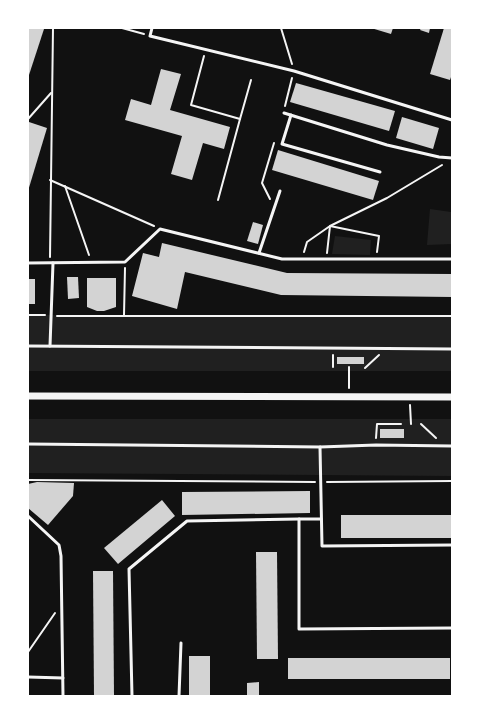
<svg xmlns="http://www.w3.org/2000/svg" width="480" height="724" font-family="Arial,sans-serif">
<rect width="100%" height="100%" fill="#111"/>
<g fill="#202020">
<path d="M430 209 451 212 452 244 427 245Z"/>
<path d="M335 236 371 240 370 255 332 254Z"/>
<path d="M28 315 452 316V371H28Z"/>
<path d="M28 419H452V476L28 473Z"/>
</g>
<g fill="#d3d3d3">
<path d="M28 28 44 29 28 78Z"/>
<path d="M371 28H393L391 34Z"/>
<path d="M421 28H430L429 33 420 30Z"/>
<path d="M444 28H452V74L450 80 430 74Z"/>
<path d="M161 69 181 74 170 110 230 127 224 149 203 143 192 180 171 174 182 136 125 120 131 99 151 105Z"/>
<path d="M296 83 395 111 389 131 290 102Z"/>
<path d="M402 117 439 128 433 149 396 138Z"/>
<path d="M29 122 47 128 28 191V126Z"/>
<path d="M278 150 379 181 373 200 272 170Z"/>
<path d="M253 222 263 225 258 244 247 241Z"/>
<path d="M162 243 287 273 452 274V297L281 295 185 272 177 309 132 296 143 253 159 257Z"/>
<path d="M67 277H78L79 298 68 299Z"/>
<path d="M87 278H116V307L104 311H97L87 307Z"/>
<rect x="28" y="279" width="7" height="25"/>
<rect x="337" y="357" width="27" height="7"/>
<rect x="380" y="429" width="24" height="9"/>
<path d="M37 482 74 483 73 496 48 525 28 508V484Z"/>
<path d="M310 491V513L182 515V492Z"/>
<path d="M162 500 175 516 118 564 104 548Z"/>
<rect x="341" y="515" width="111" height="23"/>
<path d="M256 552H277L278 659H257Z"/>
<path d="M93 571H113L114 696H94Z"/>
<rect x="189" y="656" width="21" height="40"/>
<rect x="288" y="658" width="162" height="21"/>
<path d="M259 682V696H247V683Z"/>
</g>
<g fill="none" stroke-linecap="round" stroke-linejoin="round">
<g stroke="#f5f5f5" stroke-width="2">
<path d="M122 28 144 34"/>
<path d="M281 28 292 64"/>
<path d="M204 56 191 105 240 119 251 80"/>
<path d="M285 106 292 78"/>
<path d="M28 119 51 93"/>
<path d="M50 180 154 226"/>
<path d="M65 186 89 255"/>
<path d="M270 199 262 183 274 143"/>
<path d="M218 200 240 119"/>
<path d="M304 252 307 242 330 226 379 236 377 252"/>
<path d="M327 253 330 226 387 198 442 165"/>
<path d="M50 257 53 28"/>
<path d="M28 315H45"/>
<path d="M124 315 125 268"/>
<path d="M57 316H452"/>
<path d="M333 355V367"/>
<path d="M349 367V388"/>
<path d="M365 368 379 355"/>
<path d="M410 405 411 424"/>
<path d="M421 424 436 438"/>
<path d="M376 438 377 424H401"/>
<path d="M28 480 315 482"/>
<path d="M327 482 452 481"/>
<path d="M28 652 55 613"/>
</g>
<g stroke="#f5f5f5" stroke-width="3">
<path d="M152 28 150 36 294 71 452 120"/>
<path d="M284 113 387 145 439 157 452 158"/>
<path d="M291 115 282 144 380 172"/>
<path d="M259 253 280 191"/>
<path d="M28 263 125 262 160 229 282 259H452"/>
<path d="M28 346 452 349"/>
<path d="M50 346 53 263"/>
<path d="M28 444 320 447 376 445 452 446"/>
<path d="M320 447 322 546 452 545"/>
<path d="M28 516 59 545 61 556 63 696"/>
<path d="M321 519H299V629L452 628"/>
<path d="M28 677 63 678"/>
<path d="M132 696 129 569 187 521 299 519"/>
<path d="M179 696 181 643"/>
</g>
<path stroke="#f5f5f5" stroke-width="7" d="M28 396 452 397"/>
</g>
<rect width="480" height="724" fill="none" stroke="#ffffff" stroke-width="58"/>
</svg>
